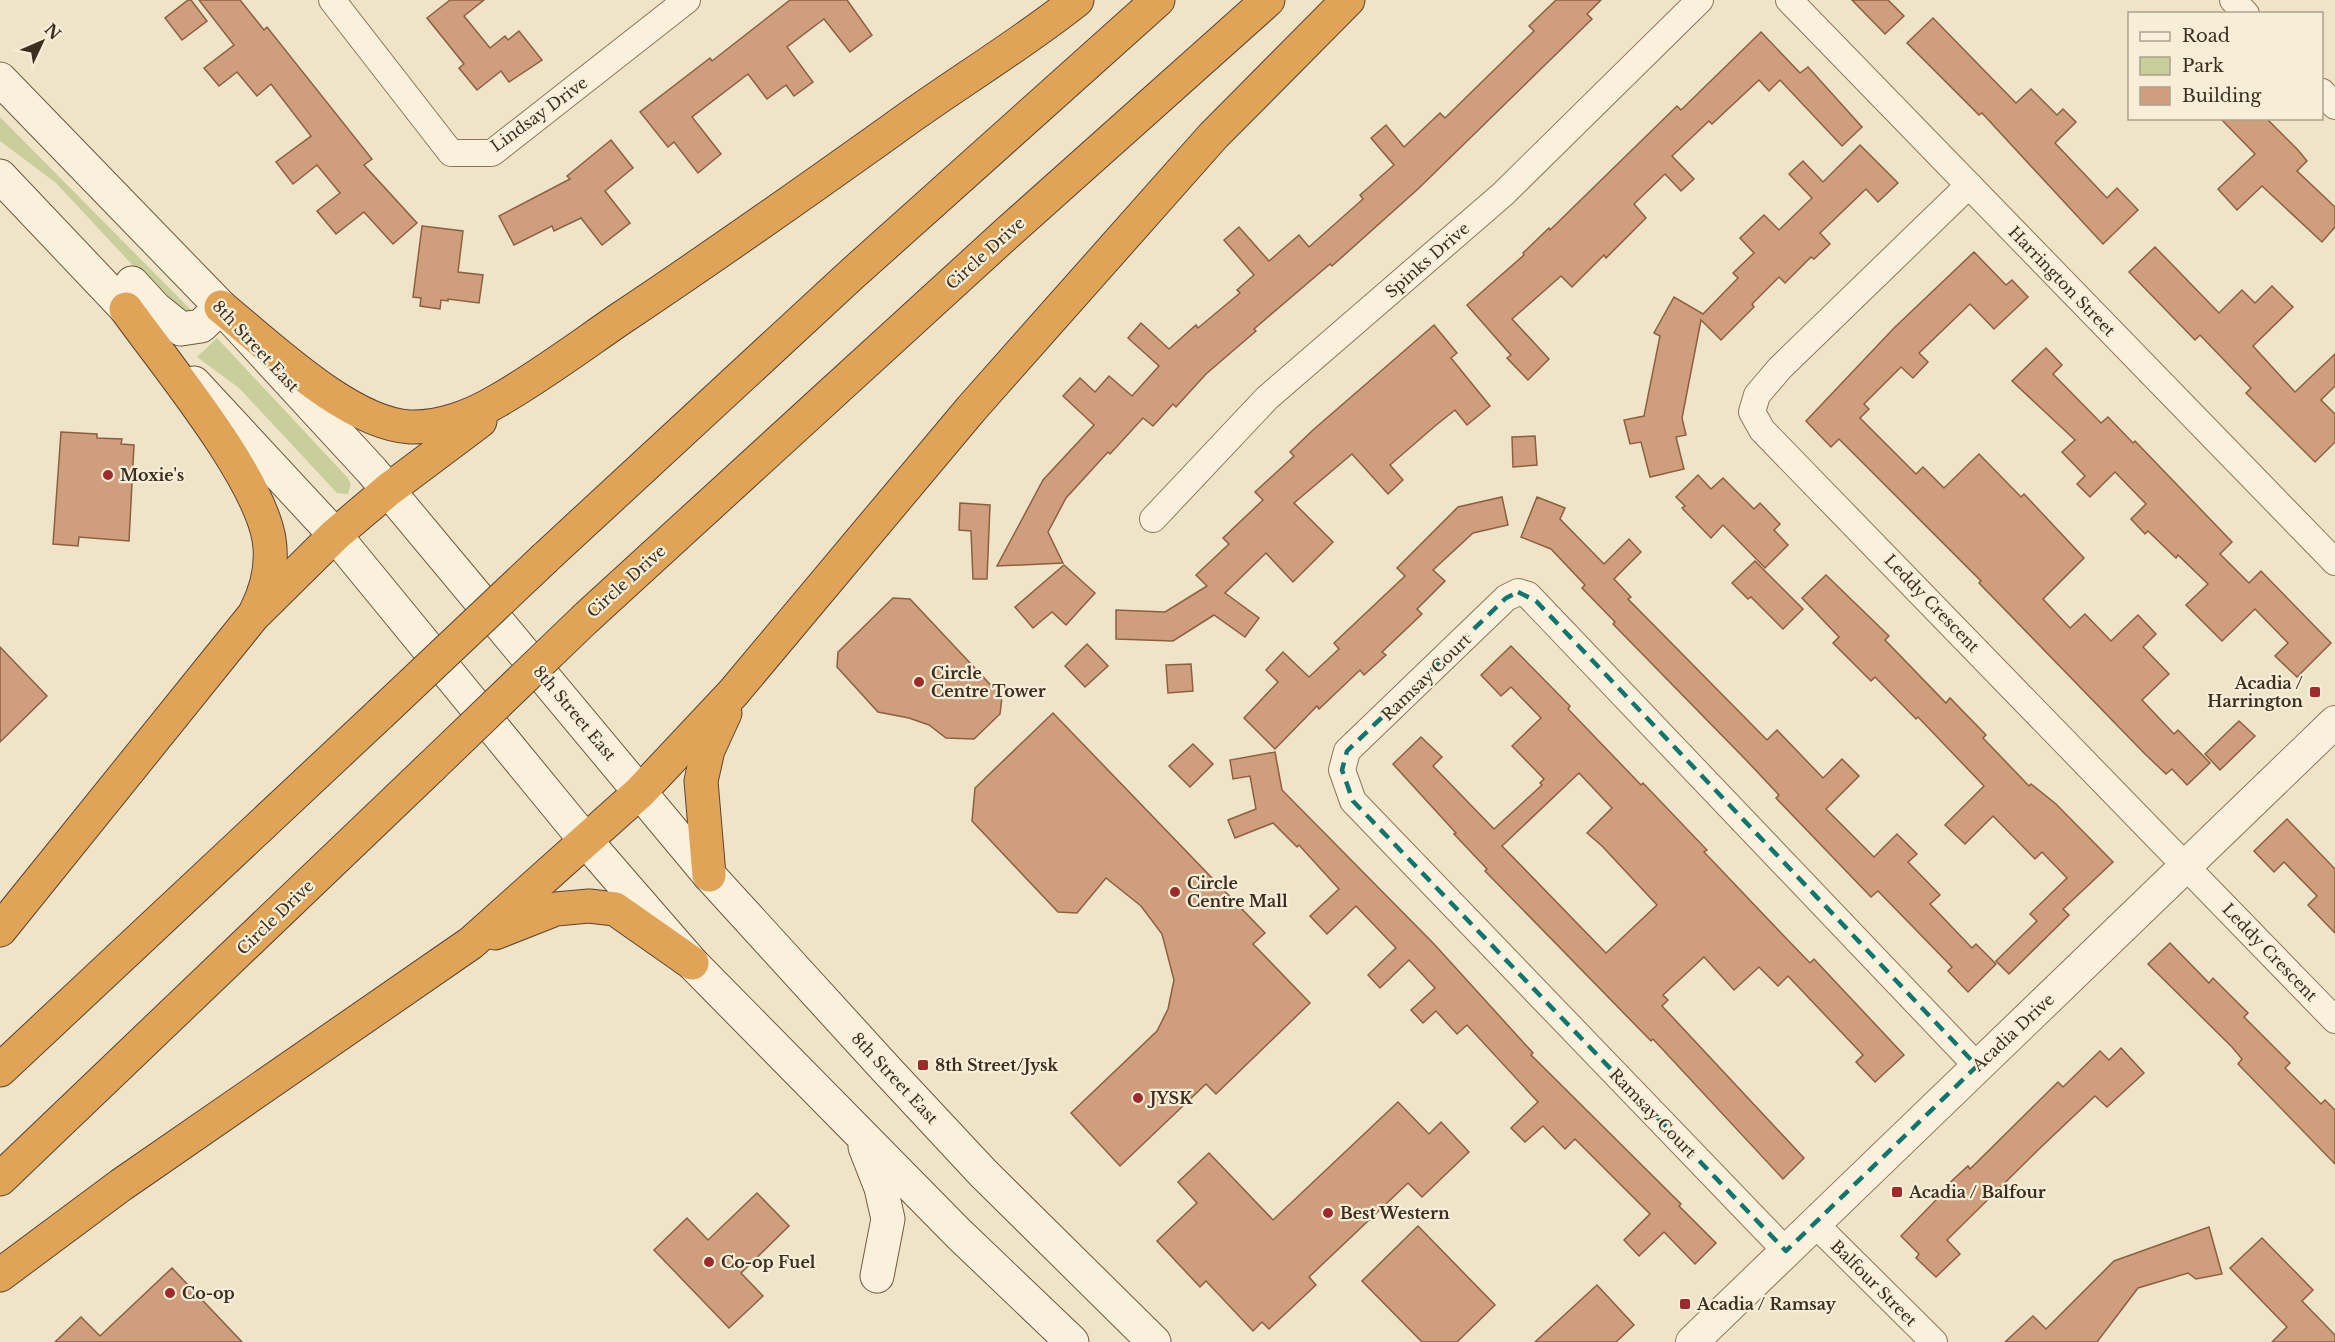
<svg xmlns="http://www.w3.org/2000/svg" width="2335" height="1342" font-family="'Libre Baskerville',serif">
<rect width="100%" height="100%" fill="#f0e4c8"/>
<g fill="#c9cf9b">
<path d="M0 117 190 309 191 312 180 316 56 183 0 141Z"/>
<path d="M217 338 347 477 351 484 348 494 337 493 239 388 197 357Z"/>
</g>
<g fill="#cf9f7d" stroke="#8d5f41" stroke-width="1.5" fill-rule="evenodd">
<path d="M188 0H191L207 21 182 40 165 18Z"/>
<path d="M199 0H240L264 30 267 27 372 159 364 165 417 223 393 244 364 212 336 234 317 211 340 193 317 165 293 184 276 162 311 136 271 84 257 96 237 72 219 86 204 68 234 45Z"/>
<path d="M450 0H484L464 16 490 48 505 36 508 40 519 31 542 60 509 82 501 71 477 90 459 68 464 64 427 18Z"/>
<path d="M790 0H847L872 35 850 52 824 19 787 47 813 82 794 96 786 85 767 99 748 74 692 117 721 154 698 173 674 142 668 147 640 112 710 58 712 61Z"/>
<path d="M1556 0H1601L1587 14 1592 19 1418 189 1332 266 1330 264 1254 329 1256 331 1206 374 1176 407 1173 404 1153 426 1143 418 1110 454 1108 452 1066 498 1048 532 1063 563 997 566 1043 480 1094 425 1063 396 1080 378 1095 392 1109 376 1132 396 1159 366 1128 338 1141 323 1169 349 1196 325 1198 328 1240 293 1237 290 1254 275 1224 240 1239 227 1269 261 1299 235 1309 247 1363 199 1360 195 1394 165 1371 138 1386 125 1404 147 1440 113 1445 118 1534 31 1529 26Z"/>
<path d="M1852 0H1888L1904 16 1885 34Z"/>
<path d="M1933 18 2016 103 2031 89 2057 115 2063 109 2076 122 2055 143 2107 198 2117 188 2138 210 2103 244 1982 113 1979 115 1907 43Z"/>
<path d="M1761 32 1800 73 1808 67 1862 127 1842 146 1780 80 1769 91 1759 80 1712 124 1709 121 1672 156 1694 179 1681 191 1665 174 1634 204 1646 218 1606 258 1604 255 1572 287 1561 276 1512 319 1549 359 1528 380 1507 358 1511 355 1467 305 1524 255 1523 253 1549 228 1550 230 1677 106 1681 110Z"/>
<path d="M2220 118H2266L2298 150 2307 161 2297 171 2335 207V227L2322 242 2262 186 2237 210 2218 189 2255 154Z"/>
<path d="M611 140 633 168 605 191 630 223 602 245 581 218 554 231 552 226 514 245 499 216 570 179 567 176Z"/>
<path d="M1860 145 1898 183 1878 202 1866 189 1820 233 1830 244 1814 259 1811 257 1785 283 1779 277 1752 304 1754 307 1721 340 1701 320 1682 418 1686 435 1676 437 1684 469 1650 477 1641 442 1630 444 1624 420 1644 416 1660 336 1654 333 1674 297 1703 314 1738 278 1733 273 1754 253 1740 238 1764 215 1779 230 1812 198 1789 174 1803 161 1823 182Z"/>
<path d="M422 226 463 231 458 272 483 275 479 303 448 299V301L441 300 440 309 420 306 421 298 413 297Z"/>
<path d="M2155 247 2219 313 2242 290 2255 303 2272 286 2293 307 2253 346 2295 392 2335 354V386L2321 400 2335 414V442L2315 462 2246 393 2251 388 2200 335 2195 340 2129 272Z"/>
<path d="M1974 252 2006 285 2012 280 2028 297 1994 329 1970 304 1919 353 1928 362 1913 378 1901 367 1864 404 1869 409 1860 418 1916 474 1923 467 1944 488 1979 454 2021 497 2024 494 2084 558 2043 599 2070 628 2085 614 2111 641 2138 615 2156 634 2143 647 2169 674 2142 700 2174 734 2178 730 2210 763 2187 785 2172 769 2166 774 2144 753 1979 583 1981 581 1839 439 1831 447 1806 421 1894 328Z"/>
<path d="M1434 325 1457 353 1451 358 1490 406 1467 425 1455 410 1435 426 1390 465 1403 480 1388 494 1352 454 1294 503 1333 542 1293 582 1266 553 1225 593 1259 618 1245 637 1214 615 1173 641 1116 639V610L1165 612 1207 586 1196 575 1229 544 1223 538 1263 500 1255 492 1294 456 1290 452 1313 430Z"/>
<path d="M2046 348 2062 365 2053 374 2101 423 2108 417 2133 443 2135 441 2232 542 2220 554 2249 583 2261 571 2331 643 2297 677 2275 656 2288 643 2255 609 2222 641 2186 605 2208 584 2178 555 2176 558 2148 531 2145 534 2131 519 2146 504 2115 472 2090 497 2077 484 2085 476 2062 452 2075 440 2012 381Z"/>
<path d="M61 432 97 434V438L122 439 121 444 134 445 129 541 79 537 78 546 53 544Z"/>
<path d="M1535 436 1537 465 1513 467 1512 437Z"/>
<path d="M1698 475 1711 489 1723 478 1754 509 1760 503 1780 524 1774 530 1788 545 1765 568 1723 525 1711 538 1682 508 1685 506 1676 497Z"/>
<path d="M1502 497 1508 525 1473 533 1433 570 1445 581 1417 609 1422 614 1382 652 1386 655 1364 675 1360 670 1319 709 1317 706 1275 749 1244 718 1278 682 1266 670 1283 652 1309 677 1339 649 1334 643 1405 576 1397 568 1458 507Z"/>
<path d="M1537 497 1565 508 1560 519 1604 564 1629 539 1641 552 1614 579 1631 597 1628 599 1767 740 1777 730 1823 778 1842 759 1859 776 1826 809 1874 857 1897 834 1917 854 1908 862 1940 895 1930 904 1972 948 1976 944 1996 964 1968 992 1948 971 1952 967 1878 891 1871 897 1776 798 1779 795 1746 760 1613 624 1615 622 1582 588 1585 585 1551 549 1521 537Z"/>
<path d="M960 503 990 505 987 579H973L971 531 959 530Z"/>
<path d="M1755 561 1803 609 1783 629 1751 597 1748 599 1732 583Z"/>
<path d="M1064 565 1095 593 1066 625 1052 612 1033 628 1015 607Z"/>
<path d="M1826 575 1889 636 1885 640 1946 703 1950 698 1986 735 1983 738 2029 786 2031 784 2056 804 2113 862 2063 909 2069 915 2009 974 1996 961 2037 921 2030 914 2067 878 2042 852 2035 859 1993 816 1965 844 1945 825 1984 786 1918 717 1916 719 1875 677 1871 681 1833 643 1839 637 1802 598Z"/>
<path d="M893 598 910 599 1002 697 1000 714 974 739 946 738 929 725 909 718 878 712 837 667 838 652Z"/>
<path d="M1087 644 1108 666 1085 687 1065 666Z"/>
<path d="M1511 646 1570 706 1568 709 1641 785 1643 783 1707 850 1704 852 1783 935 1810 963 1814 959 1904 1055 1875 1082 1856 1062 1863 1055 1788 976 1778 986 1759 967 1734 990 1704 957 1663 995 1668 1000 1662 1006 1804 1158 1783 1179 1653 1039 1651 1041 1485 871 1487 869 1454 834 1456 833 1393 764 1421 737 1442 757 1433 766 1494 829 1542 785 1540 783 1544 779 1512 746 1541 718 1511 687 1501 696 1481 675ZM1579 773 1612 808 1587 833 1602 846 1657 905 1606 953 1502 846Z"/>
<path d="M0 647 47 696 0 742Z"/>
<path d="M1191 664 1193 691 1168 693 1166 665Z"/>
<path d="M1053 713 1265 933 1253 944 1310 1003 1216 1094 1206 1084 1120 1166 1071 1113 1157 1031 1168 1009 1174 980 1162 934 1141 906 1106 878 1077 913 1058 912 972 821 975 788Z"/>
<path d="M2239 721 2255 736 2220 770 2205 754Z"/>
<path d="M1193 744 1213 764 1190 787 1169 766Z"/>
<path d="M1275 752 1282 790 1434 944 1533 1053 1531 1055 1681 1204 1679 1206 1716 1243 1695 1264 1664 1232 1639 1256 1624 1240 1650 1214 1575 1139 1565 1149 1543 1126 1525 1142 1511 1128 1538 1102 1467 1025 1457 1034 1436 1011 1423 1023 1411 1010 1435 988 1409 960 1380 988 1368 975 1396 948 1356 906 1327 934 1310 916 1339 889 1299 845 1297 847 1273 823 1235 838 1228 820 1256 809 1250 776 1233 779 1230 760Z"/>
<path d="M2287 819 2335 869V933L2308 905 2317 896 2284 862 2274 872 2254 851Z"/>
<path d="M2170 943 2209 983 2213 978 2248 1013 2244 1017 2290 1063 2285 1068 2321 1104 2325 1100 2335 1110V1164L2238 1064 2242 1059 2232 1047 2148 964Z"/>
<path d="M2121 1048 2144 1073 2107 1107 2095 1096 2038 1150 1947 1240 1960 1254 1936 1277 1916 1258 1919 1254 1901 1236 1936 1200 1934 1197 1968 1166 1970 1169 2058 1082 2063 1087 2100 1051 2109 1060Z"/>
<path d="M1398 1102 1429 1134 1441 1122 1469 1152 1422 1197 1408 1183 1309 1277 1316 1285 1269 1329 1262 1322 1253 1331 1206 1281 1200 1287 1157 1241 1197 1203 1178 1182 1209 1153 1273 1220Z"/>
<path d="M757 1193 789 1226 741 1273 763 1296 729 1328 654 1250 687 1218 708 1240Z"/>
<path d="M1418 1226 1495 1305 1457 1342H1422L1362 1281Z"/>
<path d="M2209 1227 2222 1274 2196 1279 2188 1273 2138 1288 2097 1342H2005L2033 1316 2046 1329 2114 1261Z"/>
<path d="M2262 1238 2313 1290 2302 1301 2335 1335V1342H2272L2287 1327 2230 1268Z"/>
<path d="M172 1268 242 1342H55L81 1317 100 1336Z"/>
<path d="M1597 1285 1634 1325 1616 1342H1535Z"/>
</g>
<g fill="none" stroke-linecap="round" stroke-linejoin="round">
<g stroke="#8d765c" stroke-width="28">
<g id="minor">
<path d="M332 0 451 153H492L687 0"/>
<path d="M1789 0 2335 562"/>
<path d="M2233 0 2246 14"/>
<path d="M2322 92 2335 106"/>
<path d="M1969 185 1780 368 1757 395 1752 412 1762 430 2335 1020"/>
<path d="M1153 519 1267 398 1503 194 1700 0"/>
<path d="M1814 1223 1934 1342"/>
<path d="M1786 1251 1353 801 1342 770 1347 751 1506 598 1518 592 1528 595 1977 1066"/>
</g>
</g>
<g stroke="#8d765c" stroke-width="34">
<path id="tertiary" d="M1692 1342 2335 722"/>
</g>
<g stroke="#6f573f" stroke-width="35">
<g id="secondary">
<path d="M0 79 221 307 372 471 709 875 886 1069 983 1173 1154 1342"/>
<path d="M0 176 145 329"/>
<path d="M132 283 156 309 181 329 201 326 221 307"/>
<path d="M194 383 335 535 586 841 692 963 959 1234 1072 1342"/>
<path d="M865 1147 881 1188 888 1219 877 1276"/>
</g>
</g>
<g stroke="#5b4430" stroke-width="35">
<g id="motorway">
<path d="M221 307C268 345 349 424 410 427 440 428 472 416 497 401 539 377 578 348 617 321 710 259 801 195 892 130 953 85 1018 47 1077 0"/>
<path d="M126 309C166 365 258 475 269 539 273 564 267 589 256 611"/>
<path d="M545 558 851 275 1158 0"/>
<path d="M586 618 1006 234 1268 0"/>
<path d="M709 875 701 781 708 750 725 713"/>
<path d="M0 930 253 616 335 535 388 490 480 421"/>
<path d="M495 933 556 909 589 906 615 909 692 963"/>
<path d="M0 1070 380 714"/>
<path d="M0 1179 432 766"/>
<path d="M0 1275 121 1185 471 943 640 792 733 693 971 409 1213 136 1348 0"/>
</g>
</g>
<use href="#minor" stroke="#faf1dc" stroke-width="26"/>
<use href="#tertiary" stroke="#faf1dc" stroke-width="32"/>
<use href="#secondary" stroke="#faf1dc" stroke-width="33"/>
<use href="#motorway" stroke="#e0a458" stroke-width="33"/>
<g stroke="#5b4430" stroke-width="35" stroke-linecap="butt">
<g id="motorway-bridge">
<path d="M380 714 545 558"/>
<path d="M432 766 586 618"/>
</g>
</g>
<use href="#motorway-bridge" stroke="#e0a458" stroke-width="33"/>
</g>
<path fill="none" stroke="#0f766e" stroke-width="4.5" stroke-dasharray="12 8" stroke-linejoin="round" d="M1518 592 1536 601 1977 1066 1786 1251 1353 801 1342 770 1347 751 1506 598Z"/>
<g fill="#9e2a2b" stroke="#f7eed8" stroke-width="2">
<circle cx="108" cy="475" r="6"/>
<circle cx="919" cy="682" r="6"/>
<rect x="2309" y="686" width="12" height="12" rx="3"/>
<circle cx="1175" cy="892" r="6"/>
<rect x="917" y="1059" width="12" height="12" rx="3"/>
<circle cx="1138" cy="1098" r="6"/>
<rect x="1891" y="1186" width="12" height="12" rx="3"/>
<circle cx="1328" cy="1213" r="6"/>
<circle cx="709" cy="1262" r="6"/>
<circle cx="170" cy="1293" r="6"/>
<rect x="1679" y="1298" width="12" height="12" rx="3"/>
</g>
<g text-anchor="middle" stroke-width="4.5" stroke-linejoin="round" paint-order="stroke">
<g font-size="16" fill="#3d2e20" stroke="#f7eed8">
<text transform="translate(539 114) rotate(-36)" y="6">Lindsay Drive</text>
<text transform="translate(985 253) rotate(-42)" y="6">Circle Drive</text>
<text transform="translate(1427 260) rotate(-41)" y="6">Spinks Drive</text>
<text transform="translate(2062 281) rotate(46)" y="6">Harrington Street</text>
<text transform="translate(256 346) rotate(47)" y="6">8th Street East</text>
<text transform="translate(626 581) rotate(-42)" y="6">Circle Drive</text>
<text transform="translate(1932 603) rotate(46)" y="6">Leddy Crescent</text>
<text transform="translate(1426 677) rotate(-44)" y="6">Ramsay Court</text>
<text transform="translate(575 713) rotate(50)" y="6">8th Street East</text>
<text transform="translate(275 917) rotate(-44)" y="6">Circle Drive</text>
<text transform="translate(2270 952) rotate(46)" y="6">Leddy Crescent</text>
<text transform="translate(2013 1032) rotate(-43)" y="6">Acadia Drive</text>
<text transform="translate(895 1078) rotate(47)" y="6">8th Street East</text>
<text transform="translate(1653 1113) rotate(46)" y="6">Ramsay Court</text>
<text transform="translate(1874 1283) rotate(45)" y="6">Balfour Street</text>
</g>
<g font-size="16" font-weight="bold" fill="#3d2e20" stroke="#f7eed8" text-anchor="start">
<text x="120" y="481">Moxie's</text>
<text x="931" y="679">Circle<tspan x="931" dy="18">Centre Tower</tspan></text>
<text x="2303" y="689" text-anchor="end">Acadia /<tspan x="2303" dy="18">Harrington</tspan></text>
<text x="1187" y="889">Circle<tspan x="1187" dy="18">Centre Mall</tspan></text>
<text x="935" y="1071">8th Street/Jysk</text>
<text x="1150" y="1104">JYSK</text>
<text x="1909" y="1198">Acadia / Balfour</text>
<text x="1340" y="1219">Best Western</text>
<text x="721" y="1268">Co-op Fuel</text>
<text x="182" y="1299">Co-op</text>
<text x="1697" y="1310">Acadia / Ramsay</text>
</g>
</g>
<rect x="2128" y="12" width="195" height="108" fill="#f7eed8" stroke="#ada18e" stroke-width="1.5"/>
<rect x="2140" y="32" width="30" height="9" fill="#faf1dc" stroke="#ada18e" stroke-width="1.5"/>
<text x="2182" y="42" font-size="18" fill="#3d2e20">Road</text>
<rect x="2140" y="57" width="30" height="18" fill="#c9cf9b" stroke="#ada18e" stroke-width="1.5"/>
<text x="2182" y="72" font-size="18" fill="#3d2e20">Park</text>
<rect x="2140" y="87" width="30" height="18" fill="#cf9f7d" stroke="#ada18e" stroke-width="1.5"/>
<text x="2182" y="102" font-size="18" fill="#3d2e20">Building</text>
<g transform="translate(42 42) rotate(46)" stroke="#f7eed8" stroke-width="4.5" paint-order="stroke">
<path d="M0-4.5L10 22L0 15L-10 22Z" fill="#3d2e20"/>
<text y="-9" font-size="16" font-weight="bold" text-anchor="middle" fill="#3d2e20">N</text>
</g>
</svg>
